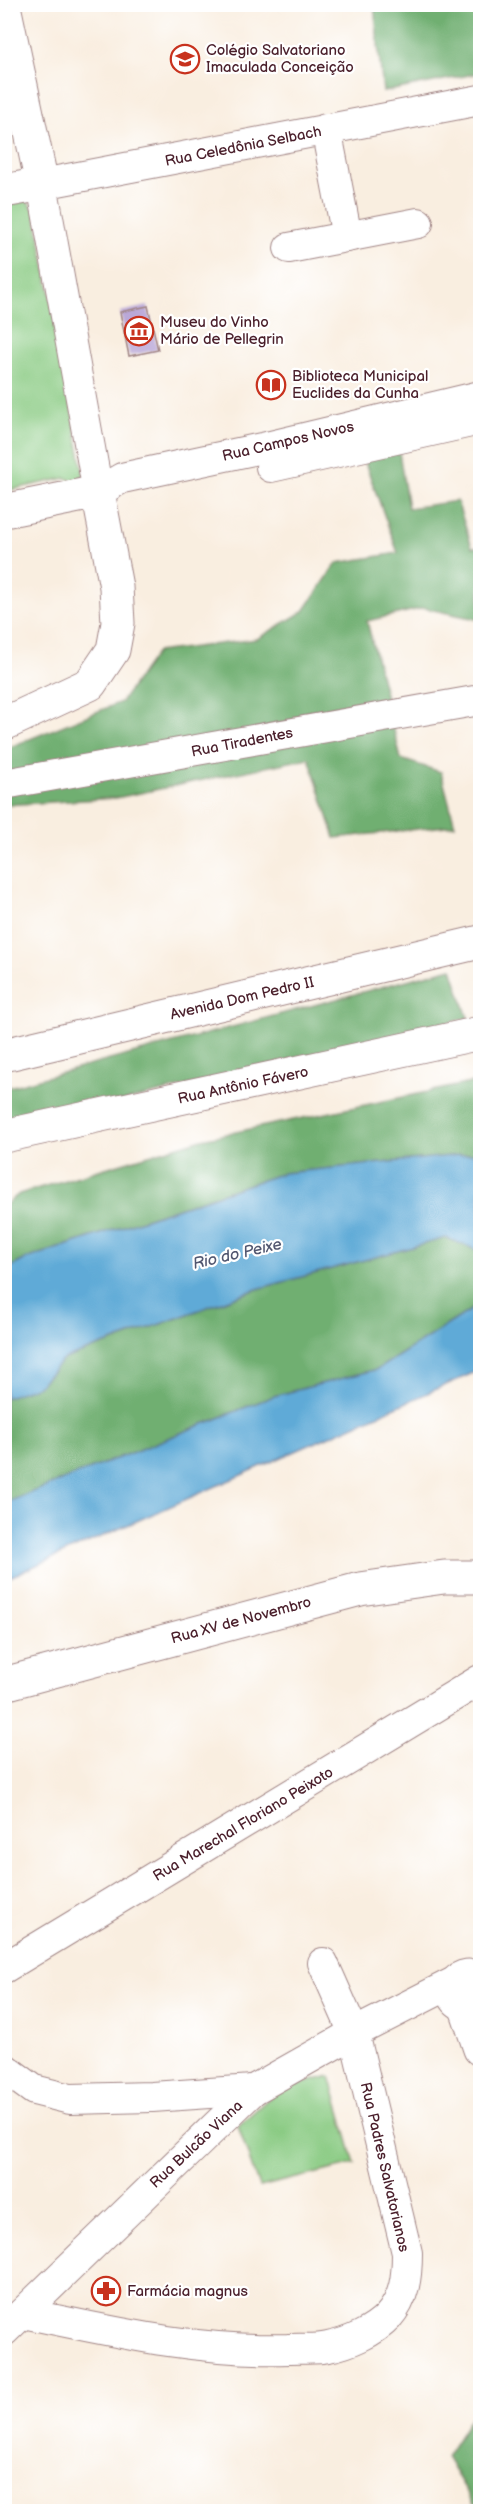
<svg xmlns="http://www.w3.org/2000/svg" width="485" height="2516" font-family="'Balsamiq Sans',sans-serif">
<rect width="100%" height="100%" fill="#fff"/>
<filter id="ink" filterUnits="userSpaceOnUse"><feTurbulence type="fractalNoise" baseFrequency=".0167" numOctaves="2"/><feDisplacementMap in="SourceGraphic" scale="12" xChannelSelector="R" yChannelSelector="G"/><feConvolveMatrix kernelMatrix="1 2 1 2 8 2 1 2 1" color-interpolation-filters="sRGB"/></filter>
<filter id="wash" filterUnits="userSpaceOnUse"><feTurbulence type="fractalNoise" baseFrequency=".008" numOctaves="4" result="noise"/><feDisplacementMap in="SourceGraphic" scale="24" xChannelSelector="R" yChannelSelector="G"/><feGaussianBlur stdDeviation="1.35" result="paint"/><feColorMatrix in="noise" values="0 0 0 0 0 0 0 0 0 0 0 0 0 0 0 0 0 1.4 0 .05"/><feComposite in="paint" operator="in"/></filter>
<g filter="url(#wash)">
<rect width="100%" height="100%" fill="#f9eee0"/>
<g fill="#8acb83" stroke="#6a7557" stroke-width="1.5">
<path d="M26 200 35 211 84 475 78 483 66 478 5 491V204Z"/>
<path d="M330 2076 355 2164 259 2187 238 2126 278 2090Z"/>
</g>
<g fill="#6faf71" stroke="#5c674e" stroke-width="1.5">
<path d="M374 5H480V73L383 92Z"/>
<path d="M399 452 408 508 457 501 472 547H480V620L424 608 367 621 401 759 441 772 455 825 335 838 309 758 116 798 5 805V749L121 702 157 652 257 639 304 611 337 563 398 553 363 457Z"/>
<path d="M452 968 468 1018 5 1130V1088Z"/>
<path d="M480 1081V1153L283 1173 26 1259 5 1270V1205L19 1194 202 1139Z"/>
<path d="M446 1238 480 1251V1304L378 1369 274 1396 5 1503 4 1398 38 1386 64 1359 257 1289Z"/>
<path d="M480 2403V2511L479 2512 446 2457Z"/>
</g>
<g fill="#5eaad7" stroke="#546481" stroke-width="1.5">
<path d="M480 1153V1251L446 1238 257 1289 64 1359 38 1386 5 1398V1270L26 1259 283 1173Z"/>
<path d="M480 1304V1370L5 1579V1503L274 1396 378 1369Z"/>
</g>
<g id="blocks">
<path fill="#baa8d8" d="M148 306 158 350 129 356 120 312Z"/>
</g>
</g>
<g filter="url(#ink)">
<use href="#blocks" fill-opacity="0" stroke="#a28686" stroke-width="1.5"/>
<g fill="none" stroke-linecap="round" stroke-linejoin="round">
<g stroke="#a28686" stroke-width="32">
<g id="minor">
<path d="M326 129 347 237"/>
<path d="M289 248 418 223"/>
<path d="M271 467 480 420"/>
<path d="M98 492 42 184 480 100"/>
<path d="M98 492 122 478 262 448 480 396"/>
<path d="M4 784 480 700"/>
<path d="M4 1968 480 1680"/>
<path d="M4 2068 34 2090 70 2099 152 2097 253 2090"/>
<path d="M23 2313C110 2331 198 2352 288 2349 301 2348 316 2350 328 2347 349 2343 374 2332 388 2317 405 2298 407 2276 407 2253L354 2033 323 1963"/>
<path d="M4 2331 253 2090 354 2033 462 1978"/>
</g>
</g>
<g stroke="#a28686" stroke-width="35">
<g id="major">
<path d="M4 6 42 184 4 191"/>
<path d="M4 511 98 492 116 587 118 623 113 650 90 684 4 724"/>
<path d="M4 1055 480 942"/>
<path d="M4 1136 480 1033"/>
<path d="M4 1684 360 1589 444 1577H480"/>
<path d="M480 1982C462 1963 442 1995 463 2004 470 2007 476 2004 480 1999"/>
<path d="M465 2005 480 2049"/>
</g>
</g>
<use href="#minor" stroke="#fff" stroke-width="30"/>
<use href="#major" stroke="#fff" stroke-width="33"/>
</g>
</g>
<defs>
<g id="school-ring" transform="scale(1.5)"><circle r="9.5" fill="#fff" stroke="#c8321e" stroke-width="1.5"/><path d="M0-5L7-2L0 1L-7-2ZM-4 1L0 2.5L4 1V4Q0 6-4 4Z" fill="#c8321e"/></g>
<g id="museum-ring" transform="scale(1.5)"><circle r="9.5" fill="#fff" stroke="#c8321e" stroke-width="1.5"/><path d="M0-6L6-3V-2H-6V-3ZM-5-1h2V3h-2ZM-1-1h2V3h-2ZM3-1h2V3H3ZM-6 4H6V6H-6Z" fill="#c8321e"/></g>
<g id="library-ring" transform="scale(1.5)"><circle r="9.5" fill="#fff" stroke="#c8321e" stroke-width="1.5"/><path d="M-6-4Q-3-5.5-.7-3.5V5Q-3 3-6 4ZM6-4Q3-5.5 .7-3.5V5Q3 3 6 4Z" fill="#c8321e"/></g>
<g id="pharmacy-ring" transform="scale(1.5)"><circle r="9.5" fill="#fff" stroke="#c8321e" stroke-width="1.5"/><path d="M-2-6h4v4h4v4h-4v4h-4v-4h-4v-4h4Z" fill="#c8321e"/></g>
</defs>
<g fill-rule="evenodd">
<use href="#school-ring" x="185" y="59"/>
<use href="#museum-ring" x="139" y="331"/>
<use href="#library-ring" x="271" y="385"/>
<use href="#pharmacy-ring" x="106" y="2291"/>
</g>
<g text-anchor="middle" stroke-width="4.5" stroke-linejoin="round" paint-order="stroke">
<g font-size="15" fill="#4a1f2b" stroke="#fff" text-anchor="start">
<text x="206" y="55">Colégio Salvatoriano<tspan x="206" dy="17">Imaculada Conceição</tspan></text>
<text x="160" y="327">Museu do Vinho<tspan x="160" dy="17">Mário de Pellegrin</tspan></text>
<text x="292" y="381">Biblioteca Municipal<tspan x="292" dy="17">Euclides da Cunha</tspan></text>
<text x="127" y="2296">Farmácia magnus</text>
</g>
<g font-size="15" fill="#4a1f2b" stroke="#fff">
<text transform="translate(243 146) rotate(-11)" y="5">Rua Celedônia Selbach</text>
<text transform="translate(288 441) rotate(-13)" y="5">Rua Campos Novos</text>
<text transform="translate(242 742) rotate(-11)" y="5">Rua Tiradentes</text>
<text transform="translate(242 998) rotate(-13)" y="5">Avenida Dom Pedro II</text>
<text transform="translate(243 1085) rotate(-12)" y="5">Rua Antônio Fávero</text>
<text transform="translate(241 1620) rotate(-15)" y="5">Rua XV de Novembro</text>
<text transform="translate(243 1824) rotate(-31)" y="5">Rua Marechal Floriano Peixoto</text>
<text transform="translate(196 2144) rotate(-43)" y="5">Rua Bulcão Viana</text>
<text transform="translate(385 2167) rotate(77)" y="5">Rua Padres Salvatorianos</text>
</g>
<g font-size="16" font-style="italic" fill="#525770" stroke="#fff">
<text transform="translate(237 1253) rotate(-13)" y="6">Rio do Peixe</text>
</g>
</g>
<rect width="485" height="2516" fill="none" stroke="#fff" stroke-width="24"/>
</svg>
